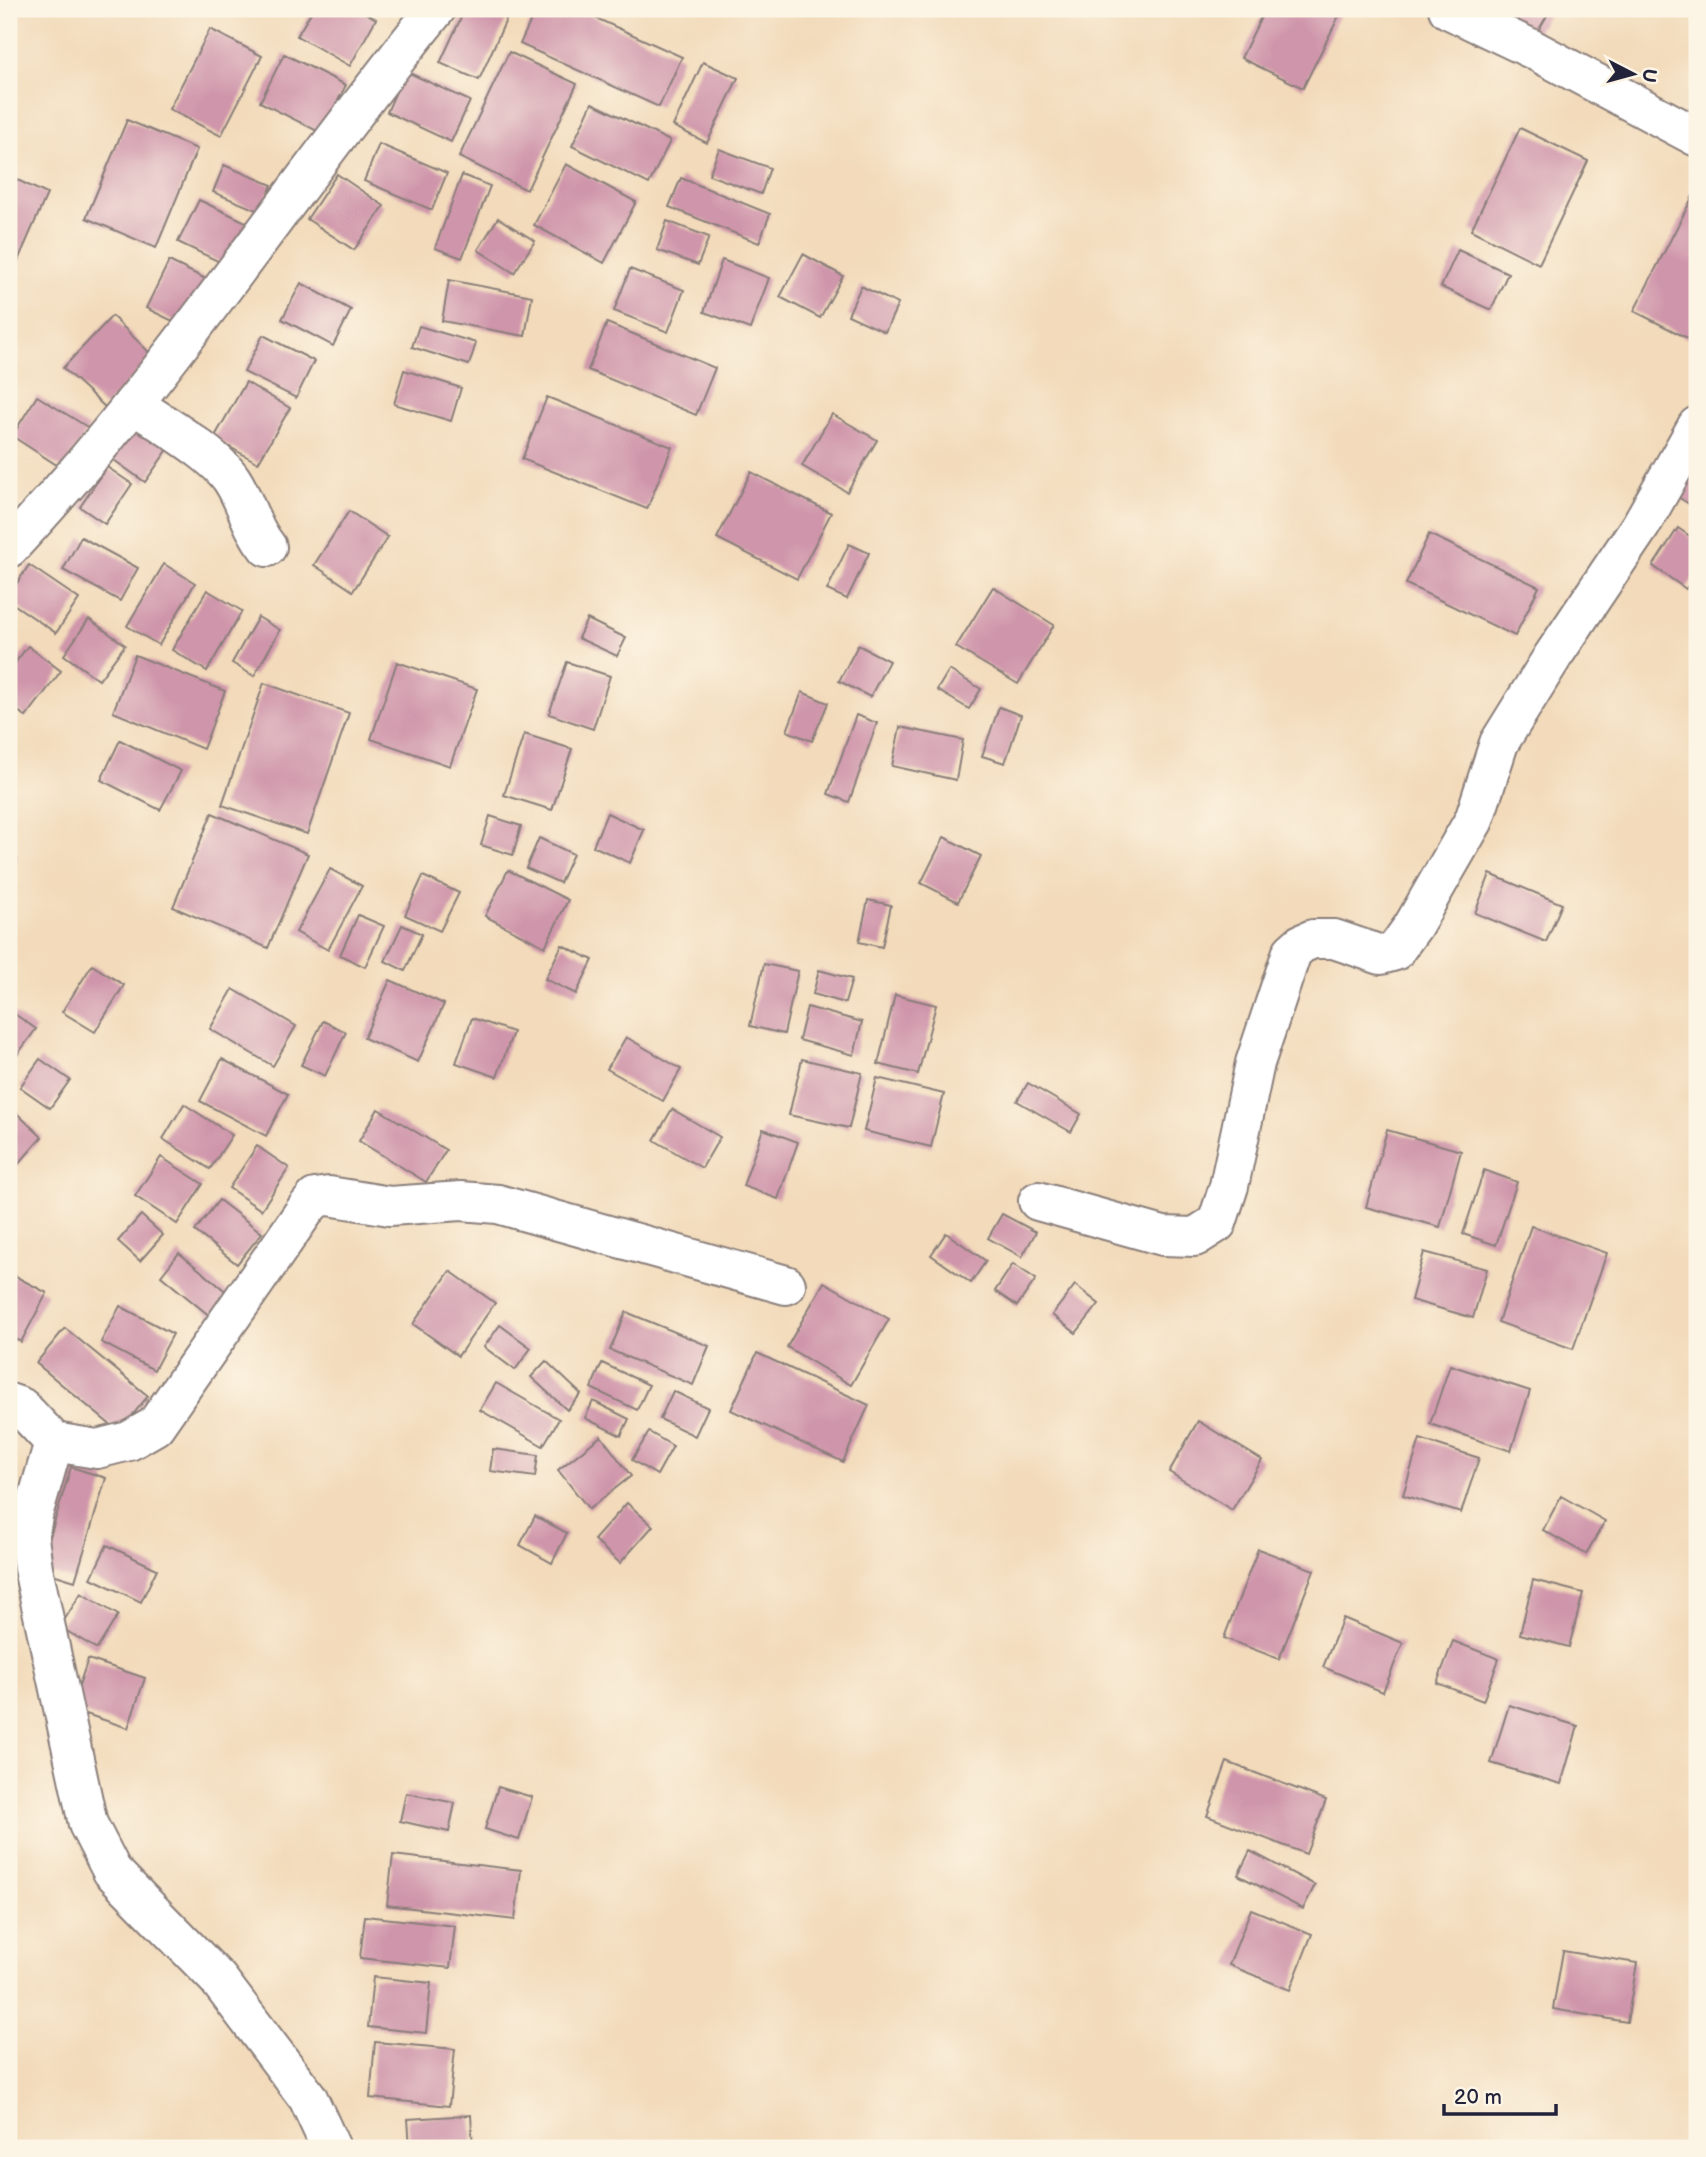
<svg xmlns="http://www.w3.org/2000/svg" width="1706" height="2157" font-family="'Balsamiq Sans',sans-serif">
<rect width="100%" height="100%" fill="#fcf5e5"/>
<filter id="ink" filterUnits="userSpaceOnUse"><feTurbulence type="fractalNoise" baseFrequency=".0143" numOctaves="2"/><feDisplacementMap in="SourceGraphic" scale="14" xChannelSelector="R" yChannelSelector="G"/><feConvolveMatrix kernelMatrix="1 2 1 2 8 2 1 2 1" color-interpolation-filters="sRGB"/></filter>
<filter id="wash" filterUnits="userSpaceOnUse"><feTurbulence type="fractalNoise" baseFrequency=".00686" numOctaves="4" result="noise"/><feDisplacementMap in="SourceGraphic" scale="28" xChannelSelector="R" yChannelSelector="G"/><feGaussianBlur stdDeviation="1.57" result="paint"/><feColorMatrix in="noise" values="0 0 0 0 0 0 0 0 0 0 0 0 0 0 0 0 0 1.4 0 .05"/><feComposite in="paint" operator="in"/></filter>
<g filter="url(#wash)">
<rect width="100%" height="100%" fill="#f2daba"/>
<g id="blocks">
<g fill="#cf95aa">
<path d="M313 9H358L376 19 350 66 297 36Z"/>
<path d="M465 9H499L509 13 479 80 440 63Z"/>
<path d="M536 9H576L682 57 659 107 520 44Z"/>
<path d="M1265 9 1342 10 1303 88 1241 58Z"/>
<path d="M1486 9H1551L1535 36Z"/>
<path d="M210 29 262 56 221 136 169 109Z"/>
<path d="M509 52 577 84 527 190 459 157Z"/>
<path d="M284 54 346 85 321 133 260 102Z"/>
<path d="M703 62 738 78 707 143 673 126Z"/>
<path d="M405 71 470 101 451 142 387 112Z"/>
<path d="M592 103 670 141 649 184 572 146Z"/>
<path d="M127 120 197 149 156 248 86 218Z"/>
<path d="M1520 128 1588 161 1539 264 1471 230Z"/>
<path d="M379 144 447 173 432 210 364 181Z"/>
<path d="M719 149 770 168 761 194 709 175Z"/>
<path d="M566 164 636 202 604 263 534 225Z"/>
<path d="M224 165 272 185 261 212 213 192Z"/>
<path d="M337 174 384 206 354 250 307 219Z"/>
<path d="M462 175 490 186 462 258 435 248Z"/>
<path d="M9 176 47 194 16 265 9 262Z"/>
<path d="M681 178 770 214 759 243 669 207Z"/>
<path d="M1694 194 1697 196V343L1634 311Z"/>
<path d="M199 200 248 223 228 266 178 242Z"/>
<path d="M498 218 535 241 514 273 478 250Z"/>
<path d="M667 221 709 237 698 265 657 250Z"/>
<path d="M1458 250 1508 273 1491 310 1441 287Z"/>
<path d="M803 254 843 276 820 318 780 297Z"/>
<path d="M722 260 769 278 750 329 704 312Z"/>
<path d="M169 261 210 281 187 328 146 308Z"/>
<path d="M630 269 684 290 668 332 614 311Z"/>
<path d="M449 280 532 296 525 336 442 321Z"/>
<path d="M301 283 351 310 333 346 282 319Z"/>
<path d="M861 286 898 304 885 332 848 315Z"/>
<path d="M112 316 153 356 105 407 63 368Z"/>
<path d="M607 323 715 368 696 415 588 370Z"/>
<path d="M419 326 476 343 469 365 412 347Z"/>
<path d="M263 335 314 361 296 398 244 372Z"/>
<path d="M404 370 461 388 451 421 394 404Z"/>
<path d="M246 382 290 408 258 463 214 438Z"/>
<path d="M37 396 89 428 63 469 12 436Z"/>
<path d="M547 397 672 447 647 509 522 459Z"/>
<path d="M832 414 877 440 847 492 802 466Z"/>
<path d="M138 418 173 442 145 482 111 458Z"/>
<path d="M1697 440V509L1667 490Z"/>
<path d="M107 467 132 484 105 524 80 507Z"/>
<path d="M751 472 831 513 797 579 717 538Z"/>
<path d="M349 511 388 537 353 591 314 565Z"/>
<path d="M1678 528 1697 541V573L1686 589 1653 566Z"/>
<path d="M1429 534 1539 587 1515 636 1406 584Z"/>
<path d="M81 537 138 568 120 601 63 570Z"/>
<path d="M849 544 869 553 847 599 827 590Z"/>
<path d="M164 564 195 583 159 645 127 626Z"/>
<path d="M29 565 79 599 56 633 9 601V595Z"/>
<path d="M993 587 1054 625 1018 684 956 647Z"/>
<path d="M207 590 242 611 207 671 172 650Z"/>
<path d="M258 617 280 630 254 676 232 663Z"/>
<path d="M89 619 125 645 99 680 64 655Z"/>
<path d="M587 619 626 638 617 656 578 638Z"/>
<path d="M858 645 889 661 870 697 839 681Z"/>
<path d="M28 646 61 671 26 717 9 704V671Z"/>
<path d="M135 655 225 691 203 749 113 712Z"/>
<path d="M397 662 477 689 450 766 371 739Z"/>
<path d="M567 662 610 676 593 729 549 714Z"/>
<path d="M949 670 981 689 969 709 937 690Z"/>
<path d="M264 683 349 713 307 834 222 805Z"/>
<path d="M802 692 828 703 812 741 787 731Z"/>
<path d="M999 707 1021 715 1005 763 982 756Z"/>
<path d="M856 715 877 723 849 802 828 794Z"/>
<path d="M900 727 963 740 956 780 892 766Z"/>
<path d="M524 734 572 749 552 810 504 795Z"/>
<path d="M120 740 181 771 160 810 101 780Z"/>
<path d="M212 813 308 854 268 948 173 907Z"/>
<path d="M607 813 644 830 630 863 593 846Z"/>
<path d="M490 816 521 826 513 855 481 845Z"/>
<path d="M944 837 981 856 958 902 921 883Z"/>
<path d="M539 838 573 854 560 883 526 868Z"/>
<path d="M9 857 17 859 10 887H9Z"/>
<path d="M330 869 362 886 328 950 296 932Z"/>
<path d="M508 870 568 900 545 947 485 916Z"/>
<path d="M1490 874 1562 904 1546 942 1475 913Z"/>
<path d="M423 876 459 893 440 931 405 915Z"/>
<path d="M868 900 891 905 882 947 859 942Z"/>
<path d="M358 915 384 926 365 967 340 955Z"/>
<path d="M402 925 422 934 405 971 385 961Z"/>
<path d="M562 945 593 960 576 994 545 979Z"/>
<path d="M764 964 798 971 784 1034 750 1026Z"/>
<path d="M92 965 124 985 95 1032 62 1012Z"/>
<path d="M819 970 852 979 845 1003 813 994Z"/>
<path d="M390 980 444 1004 418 1062 364 1038Z"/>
<path d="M233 989 296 1026 273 1066 210 1029Z"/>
<path d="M895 995 936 1005 918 1074 878 1064Z"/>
<path d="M807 1007 862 1022 854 1055 799 1040Z"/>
<path d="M9 1010 36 1029 9 1066Z"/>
<path d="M472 1018 513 1032 497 1077 456 1063Z"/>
<path d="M323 1021 346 1032 325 1076 301 1065Z"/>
<path d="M626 1037 681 1069 663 1101 607 1069Z"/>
<path d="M40 1059 70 1080 50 1108 20 1087Z"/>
<path d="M222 1059 288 1094 266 1136 200 1101Z"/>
<path d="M802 1059 862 1073 849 1128 789 1115Z"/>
<path d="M877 1078 944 1094 931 1147 864 1131Z"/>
<path d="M1028 1083 1081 1114 1071 1132 1017 1101Z"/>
<path d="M184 1104 232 1135 210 1169 163 1139Z"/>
<path d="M9 1106 42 1137 9 1175Z"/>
<path d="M378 1109 446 1150 426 1182 359 1141Z"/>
<path d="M672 1109 720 1137 702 1168 654 1140Z"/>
<path d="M763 1129 798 1142 778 1199 743 1186Z"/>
<path d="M1387 1130 1461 1151 1440 1227 1366 1207Z"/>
<path d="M257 1146 289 1168 261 1210 229 1188Z"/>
<path d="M161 1157 203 1184 177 1224 135 1196Z"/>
<path d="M1484 1170 1517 1182 1496 1245 1463 1234Z"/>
<path d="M219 1200 262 1233 237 1264 195 1231Z"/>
<path d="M1002 1214 1036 1232 1022 1257 988 1238Z"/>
<path d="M141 1215 163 1235 140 1261 118 1241Z"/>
<path d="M1531 1226 1607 1253 1573 1349 1498 1322Z"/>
<path d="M946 1233 986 1261 971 1283 931 1255Z"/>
<path d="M1424 1252 1487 1269 1473 1318 1411 1300Z"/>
<path d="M179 1253 229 1294 211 1317 161 1276Z"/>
<path d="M1013 1264 1036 1279 1017 1306 995 1291Z"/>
<path d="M450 1271 495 1303 458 1356 413 1324Z"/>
<path d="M9 1273 47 1293 21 1342 9 1336Z"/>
<path d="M824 1282 889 1319 851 1385 787 1347Z"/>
<path d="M1075 1285 1099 1304 1076 1333 1052 1315Z"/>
<path d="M120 1306 173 1334 154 1370 101 1342Z"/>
<path d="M626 1312 709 1346 693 1385 610 1350Z"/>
<path d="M500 1325 531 1348 515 1370 484 1347Z"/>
<path d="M65 1328 148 1396 119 1432 36 1363Z"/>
<path d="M757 1353 869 1405 843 1462 731 1410Z"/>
<path d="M546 1361 581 1394 567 1410 531 1377Z"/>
<path d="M602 1363 649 1385 637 1410 591 1388Z"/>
<path d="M1450 1365 1530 1391 1511 1451 1430 1424Z"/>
<path d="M496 1383 559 1419 543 1446 480 1410Z"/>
<path d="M673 1391 708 1408 695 1436 660 1419Z"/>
<path d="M593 1401 629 1419 621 1436 585 1418Z"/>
<path d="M1198 1421 1262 1460 1232 1510 1169 1472Z"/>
<path d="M649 1432 673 1446 657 1475 632 1460Z"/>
<path d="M601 1436 631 1476 589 1509 558 1470Z"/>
<path d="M1420 1439 1479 1458 1461 1513 1403 1495Z"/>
<path d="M493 1449 538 1455 535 1477 490 1471Z"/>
<path d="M71 1467 106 1478 75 1581 40 1570Z"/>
<path d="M1561 1496 1605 1521 1586 1554 1543 1530Z"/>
<path d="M627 1503 653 1526 620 1563 594 1540Z"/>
<path d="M535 1516 567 1533 552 1563 520 1545Z"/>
<path d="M107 1545 157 1569 141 1602 91 1578Z"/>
<path d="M1258 1549 1314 1570 1279 1659 1224 1638Z"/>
<path d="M1533 1580 1583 1593 1569 1647 1520 1634Z"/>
<path d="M81 1593 118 1615 97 1649 60 1627Z"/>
<path d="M1343 1618 1403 1643 1383 1692 1323 1667Z"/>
<path d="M1453 1641 1499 1659 1483 1701 1437 1683Z"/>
<path d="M88 1659 145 1678 128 1728 71 1709Z"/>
<path d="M1509 1705 1578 1726 1561 1784 1491 1763Z"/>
<path d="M1227 1762 1326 1800 1306 1854 1207 1816Z"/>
<path d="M498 1787 532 1797 519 1840 485 1829Z"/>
<path d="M406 1793 455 1803 449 1832 400 1821Z"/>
<path d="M1250 1851 1315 1885 1303 1909 1238 1875Z"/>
<path d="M393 1855 521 1870 515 1920 387 1905Z"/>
<path d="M1251 1909 1312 1934 1290 1990 1229 1965Z"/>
<path d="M365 1916 455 1926 450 1968 360 1958Z"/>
<path d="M1563 1951 1637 1963 1627 2022 1553 2009Z"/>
<path d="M373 1977 431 1983 426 2033 368 2027Z"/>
<path d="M375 2042 455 2049 449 2106 370 2098Z"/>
<path d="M471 2115 473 2148H410L408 2119Z"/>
</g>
</g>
</g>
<g filter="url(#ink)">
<use href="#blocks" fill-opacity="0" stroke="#8a7e7a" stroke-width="2"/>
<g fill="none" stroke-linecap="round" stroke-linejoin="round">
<g stroke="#8a7e7a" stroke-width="42">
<g id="minor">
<path d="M1448 9 1532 49 1697 137"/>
<path d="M133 404C161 423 214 453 232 480 246 501 250 526 267 547"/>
<path d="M9 548C166 381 291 187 436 9"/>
<path d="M1038 1201 1163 1236 1195 1237 1217 1223 1229 1186 1255 1063 1292 952 1301 944 1313 939H1334L1381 955 1395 951 1413 926 1474 820 1499 743 1553 656 1641 525 1697 426"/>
<path d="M9 1403 21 1407 54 1442 34 1511 29 1538 33 1568 88 1824 112 1871 218 1979 308 2098 331 2148"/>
<path d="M54 1442 97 1449 129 1441 155 1426 306 1209 315 1198 329 1196 390 1206 461 1201 498 1204 786 1285"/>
</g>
</g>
<use href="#minor" stroke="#fff" stroke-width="38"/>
</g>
</g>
<rect width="1706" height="2157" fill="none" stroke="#fcf5e5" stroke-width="35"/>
<g transform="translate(1633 74) rotate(96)" stroke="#fcf5e5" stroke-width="5" paint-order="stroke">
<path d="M0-5L12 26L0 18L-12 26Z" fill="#22223b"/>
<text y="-10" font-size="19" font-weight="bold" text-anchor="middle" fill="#22223b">U</text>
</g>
<path d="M1444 2104v10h112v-10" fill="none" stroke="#22223b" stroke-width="3.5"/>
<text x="1454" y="2104" font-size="21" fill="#22223b" stroke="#fcf5e5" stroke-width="5" paint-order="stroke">20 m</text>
</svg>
